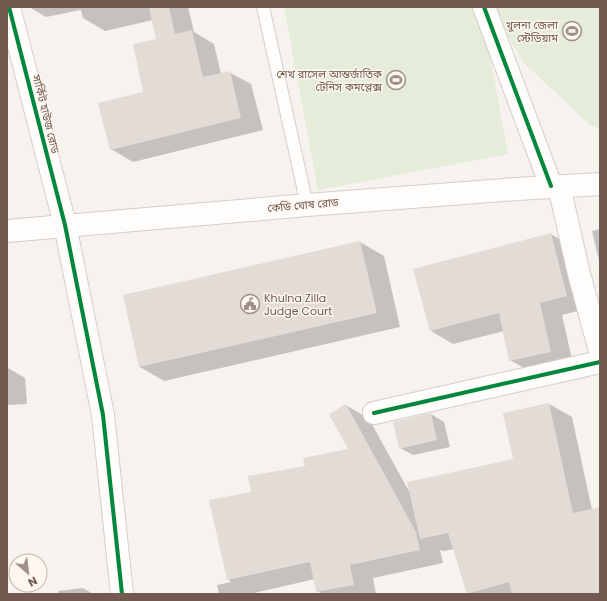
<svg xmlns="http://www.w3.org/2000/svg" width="607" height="601" font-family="Poppins,'Noto Sans Bengali',sans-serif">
<rect width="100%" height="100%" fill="#f6f2ee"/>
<g fill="#e5ecda">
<path d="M284 7H481L508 154 318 190Z"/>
<path d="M490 7H600V129L589 124 524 63Z"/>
</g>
<g fill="#0003">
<path d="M29 7H188L194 32 214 44 221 74 229 72 251 84 263 130 133 162 111 149 145 93 157 39 153 20 105 31 83 18 81 10 46 17Z"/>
<path d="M600 229V265L592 231Z"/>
<path d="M551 234 574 248 589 308 562 315 573 364 533 373 510 360 504 331 453 344 431 331Z"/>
<path d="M360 242 384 256 400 327 164 381 140 367 124 296Z"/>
<path d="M7 368H8L25 378 27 404 7 405Z"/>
<path d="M549 404 572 417 592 510 600 508V594H467L454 549 444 551 440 550 443 563 373 578 376 594H322L317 591 315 579 254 593V594H219L217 585 231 582 228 579 252 492 306 467 349 449 346 405 369 419 409 491 515 459 504 414Z"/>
<path d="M431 414 444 422 450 447 413 455 400 448Z"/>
<path d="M83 588 93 594H59L58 591Z"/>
</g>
<g fill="#e3dbd5">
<path d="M149 7H169L175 34 192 30 203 77 230 71 241 118 110 150 98 103 143 92 133 44 156 39Z"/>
<path d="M551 233 567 296 540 303 551 352 509 361 499 313 430 331 413 269Z"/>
<path d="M360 241 377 313 139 367 123 295Z"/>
<path d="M549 403 573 513 600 507V594H512L509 582 467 594 459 565H458L448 533 420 539 407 482 513 459 503 413Z"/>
<path d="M346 404 416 532 420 550 350 565 354 585 316 592 310 562 227 580 209 500 251 492 248 476 305 466 303 458 348 449 329 414Z"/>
<path d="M431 413 437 440 399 449 393 422Z"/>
</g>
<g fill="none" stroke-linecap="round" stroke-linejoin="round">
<g stroke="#d3cec9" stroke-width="14">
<path id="lane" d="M263 7 307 205"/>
</g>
<g stroke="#d3cec9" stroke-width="24">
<g id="street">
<path d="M484 7 551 186"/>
<path d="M374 413 600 362"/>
</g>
</g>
<g stroke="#d4cec8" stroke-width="24">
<g id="secondary">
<path d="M9 7 65 225 103 415 122 594"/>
<path d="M559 186 579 274 600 351"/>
<path d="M7 231 307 205 517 189 600 184"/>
</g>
</g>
<use href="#lane" stroke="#fefdfc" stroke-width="12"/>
<use href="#street" stroke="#fefdfc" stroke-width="22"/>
<use href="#secondary" stroke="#fefdfc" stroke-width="22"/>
<g stroke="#fdf7f0" stroke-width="6">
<g id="cycleway">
<path d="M9 7 65 225 103 415 122 594"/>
<path d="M484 7 551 186"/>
<path d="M374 413 600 362"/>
</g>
</g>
<use href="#cycleway" stroke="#00873e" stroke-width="4"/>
</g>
<defs>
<g id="stadium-ring" transform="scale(1)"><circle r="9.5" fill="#fdf7f0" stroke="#a08f87" stroke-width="1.5"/><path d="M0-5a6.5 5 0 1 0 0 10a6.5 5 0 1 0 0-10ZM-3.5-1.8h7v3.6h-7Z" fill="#a08f87"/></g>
<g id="civic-ring" transform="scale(1)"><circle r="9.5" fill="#fdf7f0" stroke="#a08f87" stroke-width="1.5"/><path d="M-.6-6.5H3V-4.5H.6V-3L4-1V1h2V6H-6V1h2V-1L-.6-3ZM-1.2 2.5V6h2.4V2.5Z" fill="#a08f87"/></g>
</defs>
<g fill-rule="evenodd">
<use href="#stadium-ring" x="572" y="31"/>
<use href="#stadium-ring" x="396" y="80"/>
<use href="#civic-ring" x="250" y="304"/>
</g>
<g text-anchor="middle" stroke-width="3" stroke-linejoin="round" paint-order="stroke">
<g font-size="11" fill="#725a50" stroke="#fdf7f0" text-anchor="end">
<text x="558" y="29">খুলনা জেলা<tspan x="558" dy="13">স্টেডিয়াম</tspan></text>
<text x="382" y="78">শেখ রাসেল আন্তর্জাতিক<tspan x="382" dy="13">টেনিস কমপ্লেক্স</tspan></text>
<text x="264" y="302" text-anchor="start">Khulna Zilla<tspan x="264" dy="13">Judge Court</tspan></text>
</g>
<g font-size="11" fill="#725a50" stroke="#fdf7f0">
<text transform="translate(46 114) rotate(76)" y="4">সার্কিট হাউজ রোড</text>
<text transform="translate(303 205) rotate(-5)" y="4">কেডি ঘোষ রোড</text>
</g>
</g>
<rect width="607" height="601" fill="none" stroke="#725a50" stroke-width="16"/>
<g transform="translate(28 573) rotate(152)"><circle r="19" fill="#fdf7f0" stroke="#c5b8b0"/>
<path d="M0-3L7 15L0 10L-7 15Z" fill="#a08f87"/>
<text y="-6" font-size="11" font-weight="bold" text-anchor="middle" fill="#725a50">N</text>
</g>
</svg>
